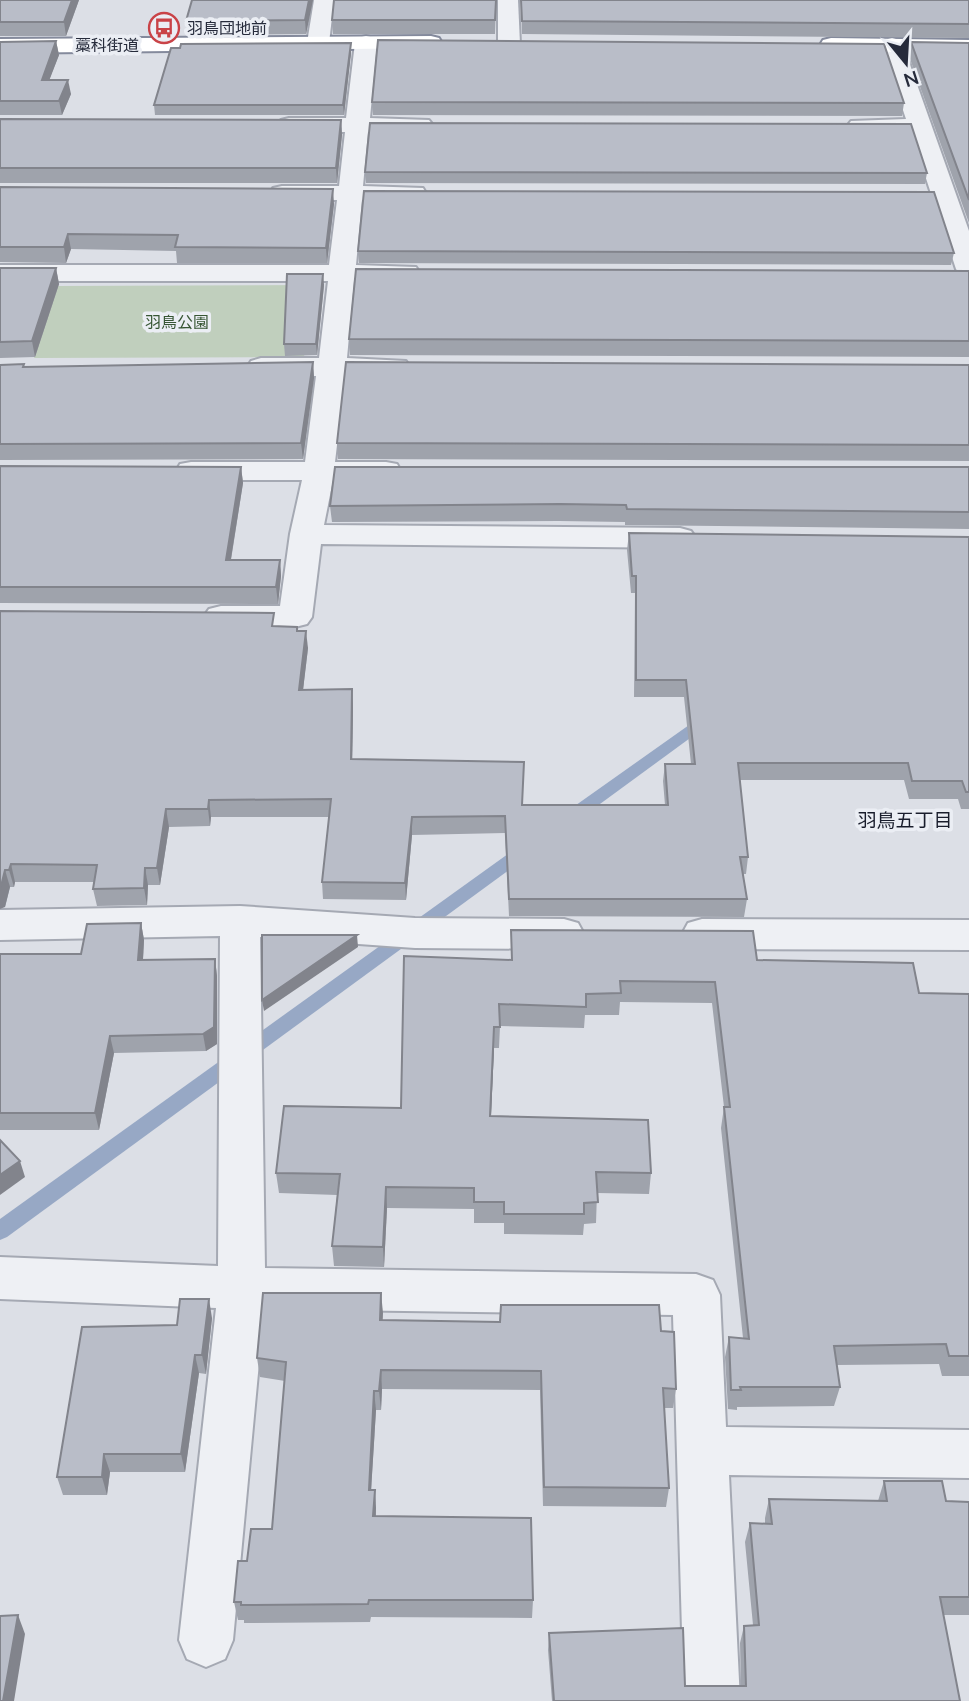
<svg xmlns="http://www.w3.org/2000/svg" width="969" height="1701" font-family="Mulish,'Noto Sans JP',sans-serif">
<rect width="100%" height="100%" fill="#dcdfe6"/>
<path fill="#c0cfbd" d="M313 285 304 357 34 358 56 286Z"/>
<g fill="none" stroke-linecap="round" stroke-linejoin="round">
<g fill="#97a8c5" fill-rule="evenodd">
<path d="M706 713 712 714 714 718 712 722 574 823H562L559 819 562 815Z"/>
<path d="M525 844 534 850 531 854 7 1237 0 1240V1219L519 846Z"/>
</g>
<g stroke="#a5a9b3" stroke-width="4">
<g id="minor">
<path d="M314 0H334L329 43 326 48H310L307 43Z"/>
<path d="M498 0H518L520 44 517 49H501L498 44Z"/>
<path d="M366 36 374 38 377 43 370 118 429 120 433 125 429 130 421 132H368L363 186 423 188 426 193 423 198 362 200 356 265 416 267 420 273 416 279 354 281 347 358 406 361 410 367 406 373 345 376 335 462H386L397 464 401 471 397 478 386 480H333L324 525 680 528 691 531 696 538 691 545 680 548 321 544 312 617 307 624 295 627 221 626 209 623 204 616 209 609 221 606H280L290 534 302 480H191L180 478 176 471 180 464 191 462H305L316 376H261L251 373 247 367 251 361 261 358H319L328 281H0V265H329L337 200H282L273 198 270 193 273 188 282 186H339L345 132H289L281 130 277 125 281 120 289 118H346L355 43 358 38Z"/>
<path d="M892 38 900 40 903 45 969 231V277L960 275 956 269 911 133H859L851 131 847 126 851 121 906 119 881 45 884 40Z"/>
<path d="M240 906 415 918 564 919 578 923 584 934 578 945 564 949 415 948 260 937 265 1268 696 1274 713 1280 720 1295 726 1427 969 1430V1478L729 1475 740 1701H684L673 1315 264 1309 233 1640 225 1659 206 1667 187 1659 179 1640 216 1308 0 1299V1257L218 1266 220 936 0 940V910Z"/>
<path d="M702 919 969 920V950L702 949 688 945 682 934 688 923Z"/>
</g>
</g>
<g stroke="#848a9c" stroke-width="4">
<g id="trunk">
<path d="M431 36 439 38 442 43 439 48 0 53V39Z"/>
<path d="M831 38 969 40V54L823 50 820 45 823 40Z"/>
</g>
</g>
<use href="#minor" fill="#eef0f4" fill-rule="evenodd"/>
<use href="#trunk" fill="#fff" fill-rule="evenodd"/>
</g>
<g fill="#9fa3ac">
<path d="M0 0H79L66 36H0Z"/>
<path d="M313 0 306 34 188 35 186 21Z"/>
<path d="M496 0 495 34H333L332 20Z"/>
<path d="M521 0H969V38L522 34Z"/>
<path d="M56 41 59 55 49 80 71 94 62 115H0V42Z"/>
<path d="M911 42 969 43V223L909 56Z"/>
<path d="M351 53 344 115H155L154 105Z"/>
<path d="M372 102 904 103 902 116 373 115Z"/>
<path d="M0 119 341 120 342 135 337 183H0Z"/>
<path d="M365 172 927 173 925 184 366 183Z"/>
<path d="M0 187 334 204 327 263H177L176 251 71 249 66 263 0 262Z"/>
<path d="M358 251 954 253 951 265 359 263Z"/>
<path d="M0 268H56L59 284 35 357 0 358Z"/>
<path d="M969 271V357L350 355 349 339Z"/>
<path d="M324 285 317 355 285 356 284 344Z"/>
<path d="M313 362 314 378 303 459 0 460V365L24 367Z"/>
<path d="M969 365V461L338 459 337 443Z"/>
<path d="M0 466 241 467 243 483 231 560H280L281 576 278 604 0 603Z"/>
<path d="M969 467V529L625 525V522L559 521 332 522 330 506Z"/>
<path d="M629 533 969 537V809H961L958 799H909L904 780H740L748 857 746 874H743L747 899 744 917 509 916 505 833 412 835 406 900 323 899 322 882 329 817H211L210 826 169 827 160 885H148L147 905 97 906 93 889 94 882H15L14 887H10L5 907 0 611 275 626 297 631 308 648 303 690 352 689 353 706 352 759 523 805H665L663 781 665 764H691L684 697H634L635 593H631L627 550Z"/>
<path d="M141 923 144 940 143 960 215 959 217 976V1044L206 1051 114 1053 99 1130H0V954H81Z"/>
<path d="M511 930 757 960 919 993 969 994V1376H942L939 1364 837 1365 840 1387 834 1406 737 1407V1410L728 1409 725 1357 729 1337 743 1338 721 1128 724 1107 712 1003 620 1002 619 1015H585L584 1028 500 1026 499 1048H494L491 1116 651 1173 649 1194 597 1193 596 1223 584 1224 583 1235 504 1234V1223H474V1209L387 1208 384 1267 334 1266 332 1246 337 1195 279 1193 276 1173 401 1108 511 960Z"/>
<path d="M381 1293 382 1320 661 1331 676 1389 673 1408H664L669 1488 666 1507 543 1506 540 1390 382 1389 381 1410H376L371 1490H375L376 1516 533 1600 532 1618 371 1617 370 1622 244 1623V1620H238L234 1602 247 1561 272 1529 285 1381 260 1377 257 1358Z"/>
<path d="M212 1318 206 1374 199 1373 185 1472H110L107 1495H63L57 1477 177 1325Z"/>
<path d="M884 1481 946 1501 969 1502V1615H943L960 1701H552L548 1650 549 1633 685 1686H741L740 1643 744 1626 753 1625 745 1542 750 1523 765 1524V1518L769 1499 878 1501Z"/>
</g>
<g fill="#82848c">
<path d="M72 0H79L66 36 64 22Z"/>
<path d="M309 0H313L306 34 305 20Z"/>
<path d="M56 41 59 55 44 94 42 80Z"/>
<path d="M351 43V53L344 115 343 105Z"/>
<path d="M68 80 71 94 62 115 59 101Z"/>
<path d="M341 120 342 135 337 183 336 168Z"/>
<path d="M333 189 334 204 327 263 326 248Z"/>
<path d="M68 234 71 249 66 263 64 247Z"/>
<path d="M56 268 59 284 35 357 32 341Z"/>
<path d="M323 274 324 285 317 355 316 344Z"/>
<path d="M313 362 314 378 303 459 301 443Z"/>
<path d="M241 467 243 483 228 577 226 560Z"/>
<path d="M280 560 281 576 278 604 276 587Z"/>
<path d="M306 631 308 648 301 707 299 690Z"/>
<path d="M352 689 353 706 352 776 351 759Z"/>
<path d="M209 800 211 817 210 826 208 809Z"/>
<path d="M166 809 169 827 160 885 157 868Z"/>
<path d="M412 817V835L406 900 405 883Z"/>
<path d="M11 864 15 882 14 887 9 870Z"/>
<path d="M145 868 148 885 147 905 144 888Z"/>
<path d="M5 870 10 887 5 907 0 909V890Z"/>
<path d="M141 923 144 940 142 977 138 960Z"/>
<path d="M357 935 358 947 264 1011 262 1000Z"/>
<path d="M215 959 217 976V1044L206 1051 203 1034Z"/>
<path d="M494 1027V1048L490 1137V1116Z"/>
<path d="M110 1036 114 1053 99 1130 95 1113Z"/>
<path d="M20 1161 25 1177 0 1195V1175Z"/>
<path d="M386 1187 387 1208 384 1267 383 1247Z"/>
<path d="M381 1293 383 1313 382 1340 380 1320Z"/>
<path d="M209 1299 212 1318 206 1374 202 1355Z"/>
<path d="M195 1355 199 1373 185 1472 181 1454Z"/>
<path d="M381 1370 382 1389 381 1410 379 1391Z"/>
<path d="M374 1391 376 1410 370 1508 369 1490Z"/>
<path d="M104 1454 110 1472 107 1495 102 1477Z"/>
<path d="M375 1490 376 1508 375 1535 373 1516Z"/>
<path d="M18 1615 25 1634 14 1701H3Z"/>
</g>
<g fill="#b9bdc8" stroke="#82848c" stroke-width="2">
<path d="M0 0H72L64 22H0Z"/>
<path d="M192 0H309L305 20 186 21Z"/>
<path d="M334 0H496L495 20H332Z"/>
<path d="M521 0H969V24L522 21Z"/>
<path d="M378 40 884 44 904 103 372 102Z"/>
<path d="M56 41 42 80H68L59 101H0V42Z"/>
<path d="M911 42 969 43V200Z"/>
<path d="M351 43 343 105H154L171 48H180L181 44Z"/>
<path d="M0 119 341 120 336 168H0Z"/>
<path d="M370 123 911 124 927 173 365 172Z"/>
<path d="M0 187 333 189 326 248 175 247 178 235 68 234 64 247H0Z"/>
<path d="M364 191 934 192 954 253 358 251Z"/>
<path d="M0 268H56L32 341 0 342Z"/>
<path d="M356 269 969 271V341L349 339Z"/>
<path d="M287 274H323L316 344H284Z"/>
<path d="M313 362 301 443 0 444V365L24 364 23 367Z"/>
<path d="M346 362 969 365V445L337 443Z"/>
<path d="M0 466 241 467 226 560H280L276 587H0Z"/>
<path d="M335 467H969V512L627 509 626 505 560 504 330 506Z"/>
<path d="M629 533 969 537V792H966L962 781H912L908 763H738L748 857H740L747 899H509L505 816 412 817 405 883 322 882 331 799 209 800 208 809H166L157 868H145L144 888 93 889 97 865 11 864 9 870H5L0 890V611L274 613 272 626 297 627V631H306L299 690 352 689 351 759 524 762 522 805H668L665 764H695L686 680H636V576H632Z"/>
<path d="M141 923 138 960 215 959 214 1027 203 1034 110 1036 95 1113H0V954H81L87 924Z"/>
<path d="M511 930 753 931 757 960 913 963 919 993 969 994V1356H949L946 1344 834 1346 840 1387H740L741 1390H731L729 1337 749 1339 724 1107H730L715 982 620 981 621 993 586 994V1007L499 1004 500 1027H494L490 1116 648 1120 651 1173 596 1172 598 1202 584 1203V1214H504V1202H474V1188L386 1187 383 1247 332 1246 340 1174 276 1173 284 1106 401 1108 404 956 512 960Z"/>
<path d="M262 935H357L262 1000Z"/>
<path d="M0 1140 20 1161 0 1175Z"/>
<path d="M263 1293H381L380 1320 500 1322 501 1305H659L661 1331 674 1332 676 1389 663 1388 669 1488 544 1487 541 1371 381 1370 379 1391H374L369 1490H375L373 1516 531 1518 533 1600H369L368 1604 241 1605V1602H234L238 1561H247L251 1529H272L286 1362 257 1358Z"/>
<path d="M180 1299H209L202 1355H195L181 1454H104L102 1477H57L82 1327 177 1325Z"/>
<path d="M884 1481H942L946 1501 969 1502V1597H940L960 1701H554L549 1633 683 1628 685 1686H746L744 1626 759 1625 750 1523 772 1524 769 1499 887 1501Z"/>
<path d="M18 1615 3 1701H0V1616Z"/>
</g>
<defs>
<g id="bus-ring" transform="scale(1.575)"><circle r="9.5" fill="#ebeef4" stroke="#c94347" stroke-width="1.5"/><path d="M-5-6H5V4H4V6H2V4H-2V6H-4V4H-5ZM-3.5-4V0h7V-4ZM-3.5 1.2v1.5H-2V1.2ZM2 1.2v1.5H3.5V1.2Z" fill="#c94347"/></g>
</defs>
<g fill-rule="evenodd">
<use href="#bus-ring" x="164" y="28"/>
</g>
<g text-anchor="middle" stroke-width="7" stroke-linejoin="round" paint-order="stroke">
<g font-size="16" fill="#262b3b" stroke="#ebeef4" text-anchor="start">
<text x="187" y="34">羽鳥団地前</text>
</g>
<g font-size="16" fill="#262b3b" stroke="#ebeef4">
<text x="107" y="51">藁科街道</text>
</g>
<g font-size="16" fill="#375634" stroke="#ebeef4">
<text x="177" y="328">羽鳥公園</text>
</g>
<g font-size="19" fill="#191d2c" stroke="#ebeef4">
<text x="905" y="827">羽鳥五丁目</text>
</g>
</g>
<g transform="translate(906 63) rotate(162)" stroke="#ebeef4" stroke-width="5" paint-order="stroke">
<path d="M0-5L12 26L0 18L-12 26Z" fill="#262b3b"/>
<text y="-10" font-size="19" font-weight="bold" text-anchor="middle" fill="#262b3b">N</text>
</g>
</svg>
